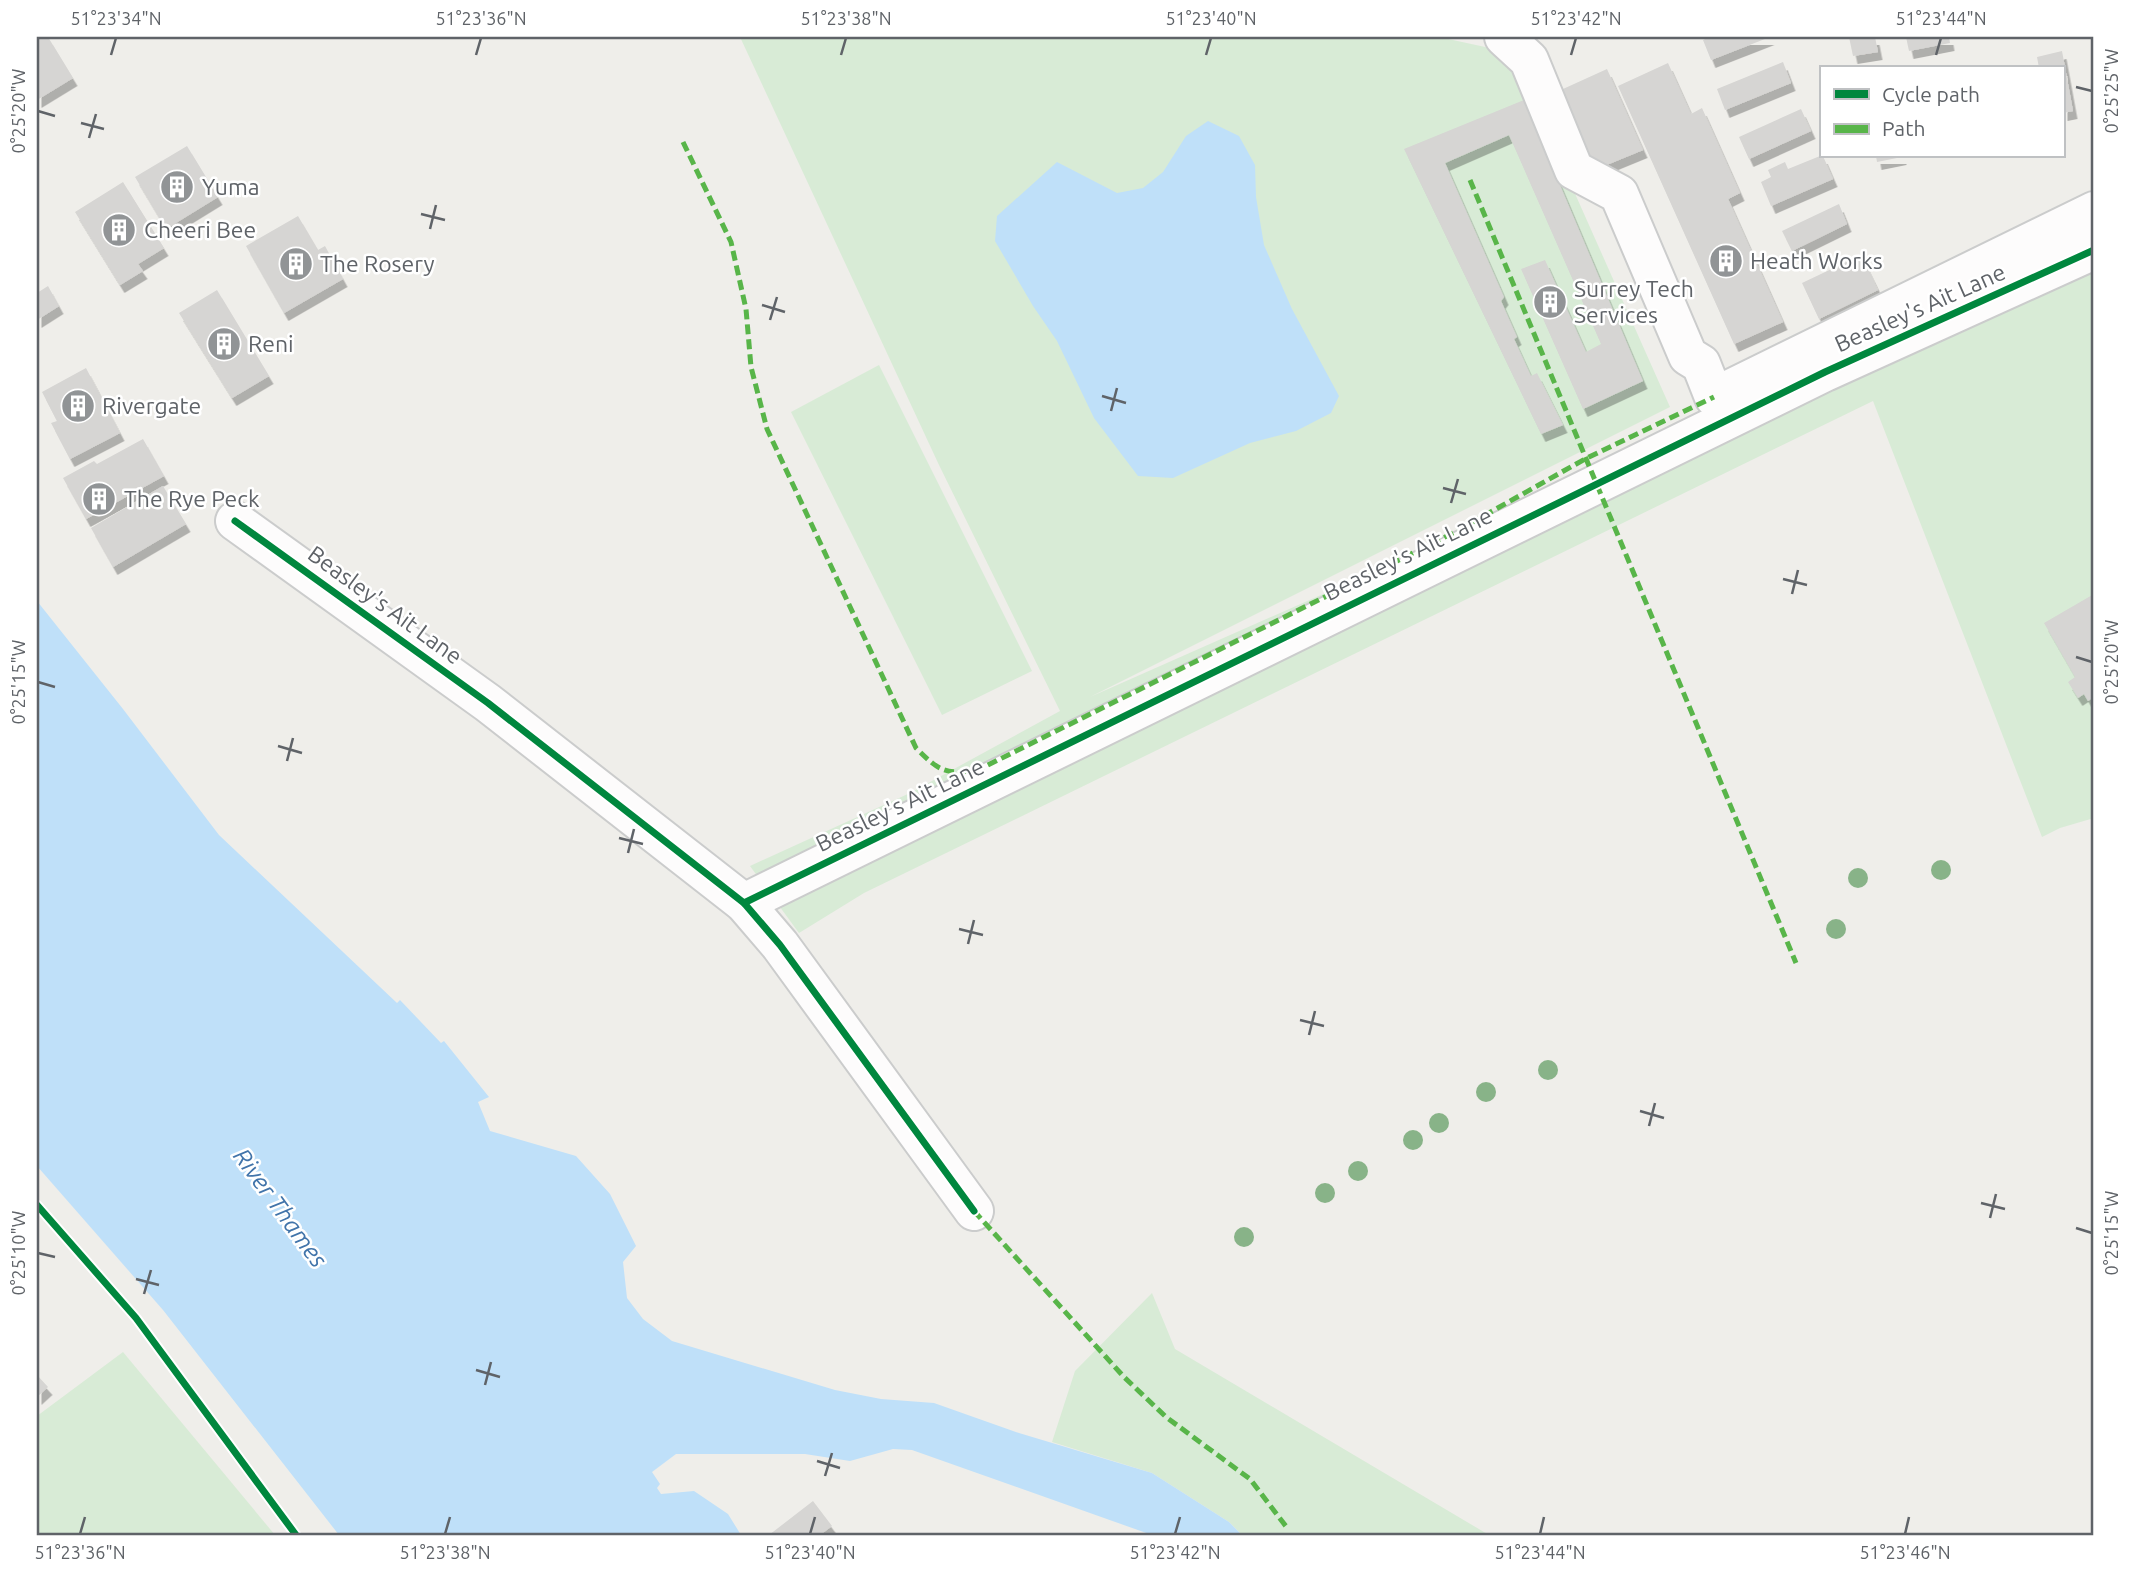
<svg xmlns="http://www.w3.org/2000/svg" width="2131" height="1572" font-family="Ubuntu,sans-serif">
<defs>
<filter id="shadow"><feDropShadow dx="4.5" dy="8" stdDeviation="0" flood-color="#0004"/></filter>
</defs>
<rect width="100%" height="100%" fill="#efeeea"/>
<g fill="#d8ebd6">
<path d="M740 37H1439L1499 50 1524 79 1670 407 1090 697 1825 372 2094 248V818L2060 828 2042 837 1873 401 864 893 799 933 750 866 910 793 1060 711 939 465Z"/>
<path d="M879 365 1032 671 942 715 791 412Z"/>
<path d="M1152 1293 1175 1349 1489 1535H1242L1229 1522 1152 1473 1052 1442 1075 1371Z"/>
<path d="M123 1352 275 1535H37V1416Z"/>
</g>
<g fill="#bfe0f9">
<path d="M1208 121 1239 136 1255 165 1256 197 1264 245 1292 309 1339 396 1331 413 1296 431 1250 443 1173 478 1138 476 1094 418 1057 341 1033 306 995 241 997 216 1057 162 1117 193 1143 188 1163 172 1186 136Z"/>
<path d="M37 601 123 709 219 835 397 1003 400 1000 441 1043 444 1041 489 1097 478 1102 490 1131 576 1156 610 1194 636 1246 623 1262 627 1298 643 1319 672 1341 835 1390 881 1399 934 1403 1019 1433 1152 1473 1229 1522 1242 1535H1152L912 1450 893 1449 850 1461 805 1454H676L652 1472 660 1484 657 1488 661 1494 694 1491 728 1514 741 1535H339L163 1310 37 1166Z"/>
</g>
<g fill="#d6d5d3" filter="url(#shadow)">
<path d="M37 37H48L73 78 37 100Z"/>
<path d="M1710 37H1770L1711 60 1703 40Z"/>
<path d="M1849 37H1875L1878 52 1853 56Z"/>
<path d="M1906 37H1949L1950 43 1909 51Z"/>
<path d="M2062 51 2073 111 2063 113V68H2039L2037 57Z"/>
<path d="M1783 62 1791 83 1725 110 1717 89Z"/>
<path d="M1668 63 1691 114 1702 108 1740 193 1728 199 1783 322 1734 344 1618 86Z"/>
<path d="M1607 69 1643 150 1587 173 1552 94Z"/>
<path d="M1524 100 1643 381 1583 409 1521 269 1545 260 1586 352 1601 344 1509 135 1445 163 1504 297 1501 301 1517 337 1514 339 1531 376 1537 373 1563 425 1541 434 1404 149Z"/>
<path d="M1801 109 1811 131 1749 159 1739 137Z"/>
<path d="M187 146 218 197 166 229 135 177Z"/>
<path d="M1820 156H1823L1833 179 1771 206 1761 182 1771 177 1768 170 1785 162 1788 169Z"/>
<path d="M1876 156H1902V157L1877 162Z"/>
<path d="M123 182 164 248 138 264 143 271 120 285 75 212Z"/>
<path d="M1839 204 1847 224 1792 251 1782 231Z"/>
<path d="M298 216 318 250 325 246 343 279 284 313 246 246Z"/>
<path d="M1861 255 1878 290 1819 319 1802 283Z"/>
<path d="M48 286 59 306 37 320V293Z"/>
<path d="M217 290 269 376 232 398 179 313Z"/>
<path d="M86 368 120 433 70 459 51 423 57 421 42 392Z"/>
<path d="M143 439 164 476 86 519 63 478 94 461 97 464Z"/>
<path d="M163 486 186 524 113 567 91 528Z"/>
<path d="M2094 594V697L2088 701 2084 694 2078 698 2068 682 2075 677 2044 623Z"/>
<path d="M37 1375 48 1387 37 1397Z"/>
<path d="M813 1501 832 1526 820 1535H769Z"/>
</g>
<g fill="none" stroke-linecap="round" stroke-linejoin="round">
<g stroke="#cbcccc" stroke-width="42">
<g id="minor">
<path d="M1504 37 1529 60 1574 170 1619 194 1688 356 1701 364 1714 397 2094 211"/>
<path d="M235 521 488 703 744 903 780 945 974 1211"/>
<path d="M744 903 1825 372 2094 250"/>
</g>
</g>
<use href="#minor" stroke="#fdfcfc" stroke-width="38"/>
<g stroke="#58b549" stroke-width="5" stroke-dasharray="10 5" stroke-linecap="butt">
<path d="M683 142 731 242 746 309 751 367 767 429 916 748C939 771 945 775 978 770L1455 532 1585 459 1714 397"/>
<path d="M1470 180 1796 963"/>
<path d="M974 1211 1124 1377 1166 1417 1250 1479 1288 1529"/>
</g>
<g stroke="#fff" stroke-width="11">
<g id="cycleway">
<path d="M235 521 488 703 744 903 780 945 974 1211"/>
<path d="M744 903 1825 372 2094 250"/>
<path d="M37 1205 136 1318 296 1535"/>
</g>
</g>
<use href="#cycleway" stroke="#00873e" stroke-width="7"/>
</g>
<g fill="#88b388">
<circle cx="1941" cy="870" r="10"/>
<circle cx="1858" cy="878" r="10"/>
<circle cx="1836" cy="929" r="10"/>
<circle cx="1548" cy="1070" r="10"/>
<circle cx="1486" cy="1092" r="10"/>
<circle cx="1439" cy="1123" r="10"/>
<circle cx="1413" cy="1140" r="10"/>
<circle cx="1358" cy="1171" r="10"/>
<circle cx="1325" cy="1193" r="10"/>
<circle cx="1244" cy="1237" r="10"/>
</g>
<path fill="none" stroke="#5f6368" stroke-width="2.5" d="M111 55 116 38M476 55 481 38M841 55 846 38M1206 55 1211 38M1571 55 1576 38M1936 55 1941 38M2076 87 2092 91M38 111 55 116M81 123 104 129M89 138 96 114M421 214 445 220M430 229 436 205M762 305 785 312M770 320 777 297M1102 396 1126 403M1111 411 1117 388M1443 488 1466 494M1451 503 1458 479M1783 579 1807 585M1792 594 1798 570M2076 657 2092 662M38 682 55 687M278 746 302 753M287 761 293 738M619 838 643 844M628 853 634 829M959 929 983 935M968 944 974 920M1300 1020 1324 1026M1309 1035 1315 1011M1640 1111 1664 1118M1649 1126 1655 1103M1981 1203 2005 1209M1990 1218 1996 1194M2076 1228 2092 1233M38 1253 55 1257M136 1279 159 1285M144 1294 151 1270M476 1370 500 1377M485 1385 491 1362M817 1461 840 1468M825 1476 832 1453M80 1534 85 1517M445 1534 450 1517M810 1534 815 1517M1175 1534 1180 1517M1540 1534 1544 1517M1905 1534 1909 1517"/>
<defs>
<g id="building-disc" transform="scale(1.75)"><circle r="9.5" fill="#919496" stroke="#fff"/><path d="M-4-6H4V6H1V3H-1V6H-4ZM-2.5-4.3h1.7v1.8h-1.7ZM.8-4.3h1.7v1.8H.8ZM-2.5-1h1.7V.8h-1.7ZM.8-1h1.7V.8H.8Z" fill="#fff"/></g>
</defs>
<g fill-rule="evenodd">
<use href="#building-disc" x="177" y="187"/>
<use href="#building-disc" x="119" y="230"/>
<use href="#building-disc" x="1726" y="261"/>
<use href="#building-disc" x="296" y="264"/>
<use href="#building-disc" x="1550" y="302"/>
<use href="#building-disc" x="224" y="344"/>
<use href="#building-disc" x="78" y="406"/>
<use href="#building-disc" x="99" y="499"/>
</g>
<g text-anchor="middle" stroke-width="5" stroke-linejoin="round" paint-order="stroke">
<g font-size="23" fill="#5f6368" stroke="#fff" text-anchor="start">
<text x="202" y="195">Yuma</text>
<text x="144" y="238">Cheeri Bee</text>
<text x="1750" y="269">Heath Works</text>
<text x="320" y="272">The Rosery</text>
<text x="1574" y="297">Surrey Tech<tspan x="1574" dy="26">Services</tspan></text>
<text x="248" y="352">Reni</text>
<text x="102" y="414">Rivergate</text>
<text x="124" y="507">The Rye Peck</text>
</g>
<g font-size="23" fill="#5f6368" stroke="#fff">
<text transform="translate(1920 308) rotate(-24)" y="8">Beasley's Ait Lane</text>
<text transform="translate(1408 554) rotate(-26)" y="8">Beasley's Ait Lane</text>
<text transform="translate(385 605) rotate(36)" y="8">Beasley's Ait Lane</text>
<text transform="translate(900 805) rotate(-26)" y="8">Beasley's Ait Lane</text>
</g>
<g font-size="24" font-style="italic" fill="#4174aa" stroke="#fff">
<text transform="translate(280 1208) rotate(54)" y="8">River Thames</text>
</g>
</g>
<rect width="2131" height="1572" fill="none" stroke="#ffffff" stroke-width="77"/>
<rect x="1820" y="66" width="245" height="91" fill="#ffffff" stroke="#bfc1c3" stroke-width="2"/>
<rect x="1834" y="89" width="35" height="10" fill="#00873e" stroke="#bfc1c3" stroke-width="2"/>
<text x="1882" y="102" font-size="21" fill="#5f6368">Cycle path</text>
<rect x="1834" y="124" width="35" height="10" fill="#58b549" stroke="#bfc1c3" stroke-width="2"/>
<text x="1882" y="136" font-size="21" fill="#5f6368">Path</text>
<rect x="38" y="38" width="2054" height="1496" fill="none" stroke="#5f6368" stroke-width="2.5"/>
<g font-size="18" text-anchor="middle" fill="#5f6368">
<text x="116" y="25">51°23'34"N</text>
<text x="481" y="25">51°23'36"N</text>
<text x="846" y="25">51°23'38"N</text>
<text x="1211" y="25">51°23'40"N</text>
<text x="1576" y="25">51°23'42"N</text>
<text x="1941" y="25">51°23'44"N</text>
<text transform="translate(2112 91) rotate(-90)" y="6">0°25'25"W</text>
<text transform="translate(19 111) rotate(-90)" y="6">0°25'20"W</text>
<text transform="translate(2112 662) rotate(-90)" y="6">0°25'20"W</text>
<text transform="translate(19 682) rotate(-90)" y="6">0°25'15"W</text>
<text transform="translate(2112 1233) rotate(-90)" y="6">0°25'15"W</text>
<text transform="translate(19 1253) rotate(-90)" y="6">0°25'10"W</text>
<text x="80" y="1559">51°23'36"N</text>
<text x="445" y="1559">51°23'38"N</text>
<text x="810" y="1559">51°23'40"N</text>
<text x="1175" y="1559">51°23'42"N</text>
<text x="1540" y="1559">51°23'44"N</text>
<text x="1905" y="1559">51°23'46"N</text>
</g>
</svg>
